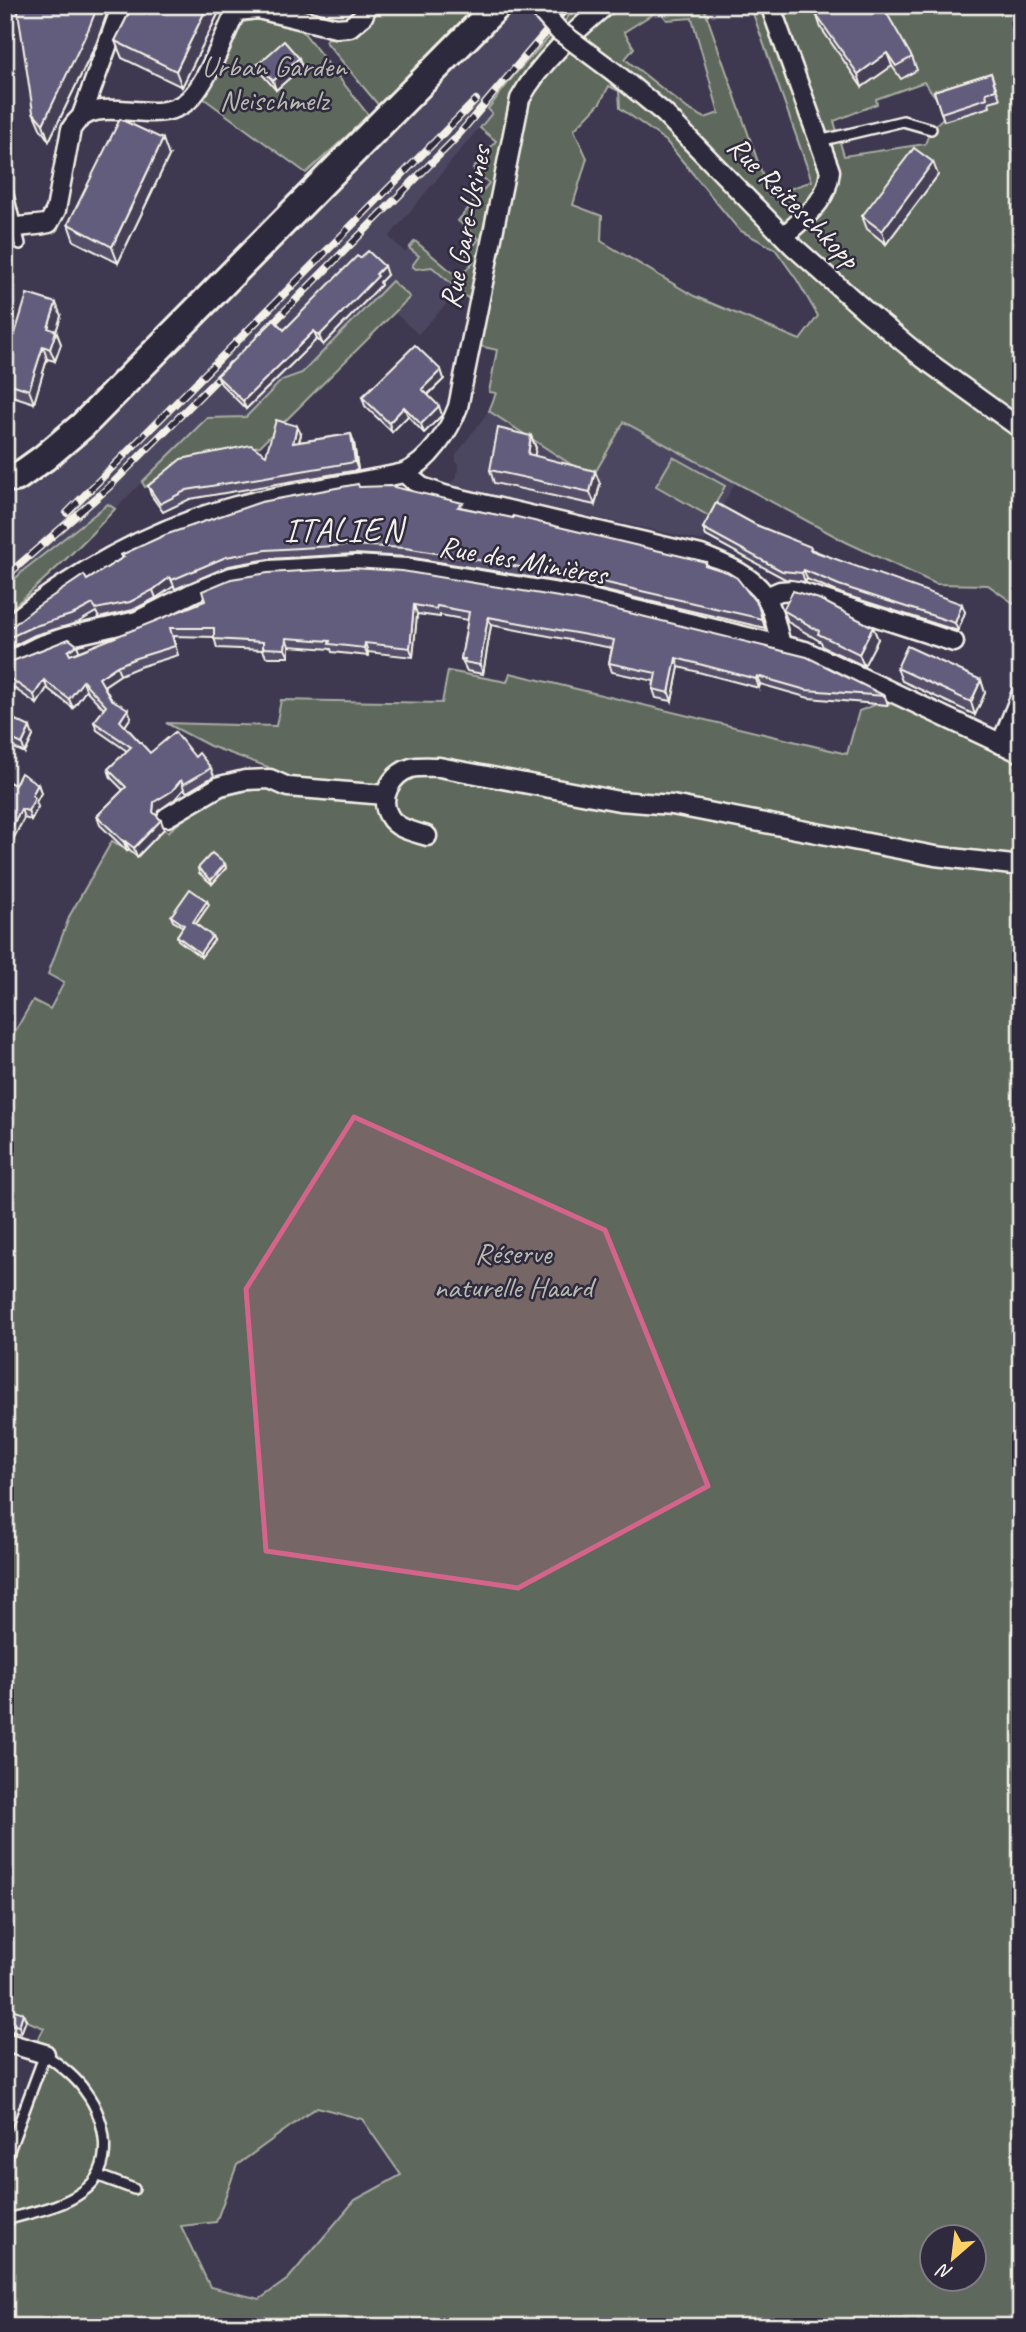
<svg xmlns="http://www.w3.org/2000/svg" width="1026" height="2332" font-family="Caveat,sans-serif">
<rect width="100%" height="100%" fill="#3e3950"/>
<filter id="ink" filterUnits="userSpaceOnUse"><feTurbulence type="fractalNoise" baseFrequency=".0143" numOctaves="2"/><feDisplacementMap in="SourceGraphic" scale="14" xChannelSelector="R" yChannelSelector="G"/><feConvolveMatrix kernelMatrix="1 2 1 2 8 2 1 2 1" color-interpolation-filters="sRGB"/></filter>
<g filter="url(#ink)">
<g fill="#4c4760">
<path d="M513 5H579L516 73 488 109 492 112 389 237 405 252 409 248 459 291 418 334 394 312 409 297 319 355 302 373 282 380 246 417 207 418 115 509 108 504 25 569 5 589V497L20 491 54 466Z"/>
<path d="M498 344 624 422 735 483 704 541 450 486 451 482 456 479 459 464 456 462V455L493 405 496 393 489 392Z"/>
</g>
<g fill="#5e685d" stroke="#a9aca2" stroke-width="2" fill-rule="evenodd">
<path d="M377 5H480L380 107 326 42 328 38C360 42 364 31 377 5Z"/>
<path d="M579 5H703L770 196 812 181 750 5H1021V604L1016 605 988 585 936 584 846 542 624 422 592 478 489 411 496 393 489 392 497 350 471 344 478 307 432 267 416 269 412 266 419 256 409 248 415 241 459 278 473 262 466 255 479 239 458 221 489 183 473 169 496 141 480 128 492 113 488 109 516 73ZM659 10 667 20 692 18 719 113 705 118 688 109 625 59 634 48 624 32ZM924 82 937 99 943 118 931 129 925 144 844 156 834 121 877 104 876 99ZM609 86 619 91 620 108 666 141 739 230 775 249 797 280 818 316 800 340 694 296 601 241 602 216 573 205 587 158 574 130 600 103Z"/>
<path d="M258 19 300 28 369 116 306 173 203 98 239 23Z"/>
<path d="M392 281 410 297 260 446 185 459 145 487 142 482 207 418 246 417 282 380 302 373Z"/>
<path d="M673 457 725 486 709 516 656 486Z"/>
<path d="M108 504 115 509C81 546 44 581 5 614V589L25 569Z"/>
<path d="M1021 666V2327H5V2156L47 2047 37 2041 44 2028 5 2012V1049L33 1000 50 1009 64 983 48 974 70 915 112 841 137 856 164 829 168 832C207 799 220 793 271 788L268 767 210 746 166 723 276 726 281 700 442 703 448 671 507 682 510 673 847 754 859 711 883 702 891 690 979 734 997 728ZM317 2107 362 2119 401 2175 355 2200 288 2279 260 2299 210 2287 181 2226 216 2222 237 2165ZM932 2238H974V2280H932Z"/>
</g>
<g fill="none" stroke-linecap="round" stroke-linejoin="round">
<g stroke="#f4f1e8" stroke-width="14">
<g id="lane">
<path d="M291 5 301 18"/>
<path d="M819 141 903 121 931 129"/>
<path d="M5 182 20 244"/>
<path d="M99 2176 134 2189"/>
<path d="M5 2220C31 2212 60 2208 82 2192 116 2169 107 2120 85 2091 75 2076 59 2065 45 2054L7 2156"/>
</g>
</g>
<g stroke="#f4f1e8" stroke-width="23">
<g id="street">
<path d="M770 5 830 171C827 203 806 215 784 236"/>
<path d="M614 72 664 113 793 246 867 312 924 359 1021 429"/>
<path d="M82 115 122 5"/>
<path d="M5 232C19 224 34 227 49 223L56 210 71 129C95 88 152 129 186 102 206 87 225 34 236 11L258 9 336 28 350 27 363 16 368 5"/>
<path d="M404 473 422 487 444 495 701 555C723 564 753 575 766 597 774 611 777 630 781 645"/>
<path d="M766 597 780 591 794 590 954 642"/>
<path d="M5 628C73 573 151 529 236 506 291 492 349 485 404 473 429 462 449 431 458 407L520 99C540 62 574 32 606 5"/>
<path d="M5 663 39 646 66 637 137 621 194 592 231 577 270 570 355 565 406 568 582 597 805 651 1021 753"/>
<path d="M1001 744 1021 695"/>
<path d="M167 817 220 786 245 780 270 779 288 787 385 795"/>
<path d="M427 836C414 832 396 829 389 816 378 797 392 774 411 768 420 766 430 767 439 767L619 801 672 805 935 856 1021 866"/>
<path d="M5 2042 45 2054"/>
</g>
</g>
<g stroke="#f4f1e8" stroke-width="32">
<path id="secondary" d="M16 478 44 458 83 425 498 5"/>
</g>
<use href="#lane" stroke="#2f2a3d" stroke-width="9"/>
<use href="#street" stroke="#2f2a3d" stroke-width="18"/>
<use href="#secondary" stroke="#2f2a3d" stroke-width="26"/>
<g stroke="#f4f1e8" stroke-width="8">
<g id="rail">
<path d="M261 335 454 140 569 5"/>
<path d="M67 513 476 100"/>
<path d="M5 577 109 487 231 365"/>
</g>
</g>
<use href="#rail" stroke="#2f2a3d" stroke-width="5" stroke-dasharray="16" stroke-linecap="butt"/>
<g stroke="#f4f1e8" stroke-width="23" stroke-linecap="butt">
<path id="street-bridge" d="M536 5 559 31 614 72"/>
</g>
<use href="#street-bridge" stroke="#2f2a3d" stroke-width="18"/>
</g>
<g fill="#54506a" stroke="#f4f1e8" stroke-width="2">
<path d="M133 5H218L219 12 182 87 122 58 115 41Z"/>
<path d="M817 16 912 57 917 70 901 79 892 66 862 87 821 28Z"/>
<path d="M96 44 49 141 40 128 33 112Z"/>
<path d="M258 64 302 67 276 90 261 73Z"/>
<path d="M991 73 1000 99 989 102 990 107 944 121 934 91Z"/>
<path d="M169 156 118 263 74 241 68 224Z"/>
<path d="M938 175 886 244 867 229 862 216Z"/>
<path d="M360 258 387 275 380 282 381 285 323 345 317 339 246 409 221 384 217 376 284 330Z"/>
<path d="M61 316 56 331 61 344 55 361 47 359 34 403 6 394 5 367Z"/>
<path d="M441 370 444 379 428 395 442 415 424 433 408 416 392 432 365 406 362 397Z"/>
<path d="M301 434 299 442 351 434 354 443 358 470 190 499 163 512 151 495 148 486 266 455Z"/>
<path d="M531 436 536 448 534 456 600 484 595 505 494 483 490 470Z"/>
<path d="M359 487 465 508 706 562 707 565 758 605 765 628 584 586 408 557 354 554 269 559 229 566 175 589 174 586 156 598 133 610 99 618 96 612 77 623 35 635 9 648 5 643V632L122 558 121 555Z"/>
<path d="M756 525 813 550 965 612 958 631 842 594 807 579 805 582 785 579 706 536 703 528Z"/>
<path d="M352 568 885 696 888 705 809 698 760 684 759 688 679 667 672 701 656 698 653 689 654 681 612 672 609 663 612 648 491 625 483 674 467 671 461 659 468 620 440 615V617L417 614 413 657 368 652V656L332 652 331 649 289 646V657H266L263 650 217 648 214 637 173 636 178 655 139 667 120 675 104 686 111 699 131 717 125 726 150 753 195 757 211 768 214 776 187 792 184 789 175 799 158 811 157 816 164 829 137 857 129 849 127 851 100 825 97 816 123 790 111 778 108 769 127 751 97 730 94 722 104 709 86 690 73 708 47 688 37 704 5 682V664L77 645 79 652Z"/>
<path d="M783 610 878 639 864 666 823 647 821 642 788 622Z"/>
<path d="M897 668 981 680 985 693 975 715 902 681Z"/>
<path d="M5 715 33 736 25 753 5 744Z"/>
<path d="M5 784H38L41 793 36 802 38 807 31 820 24 818 5 855Z"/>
<path d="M225 864 226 868 212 884 199 873 198 868Z"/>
<path d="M207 901 209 905 196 924 214 940 201 957 178 940 177 936 183 927 173 921 171 916Z"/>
<path d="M5 2007 26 2020 21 2033 5 2030Z"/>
</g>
<g fill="#454156" stroke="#f4f1e8" stroke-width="2">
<path d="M98 5H110L96 44 49 141 43 124Z"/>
<path d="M208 5H218L219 12 182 87 176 71Z"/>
<path d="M887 53 892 66 862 87 858 74Z"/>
<path d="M299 58 302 67 276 90 273 81Z"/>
<path d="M163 139 169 156 118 263 112 247Z"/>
<path d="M933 162 938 175 886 244 882 231Z"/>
<path d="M384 266 387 275 380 282 381 285 323 345 319 336Z"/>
<path d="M56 303 61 316 53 341 48 328Z"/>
<path d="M56 331 61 344 55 361 50 349Z"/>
<path d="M314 331 317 339 246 409 243 401Z"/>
<path d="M43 346 47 359 34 403 29 390Z"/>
<path d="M441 370 444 379 425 397 422 389Z"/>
<path d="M439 406 442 415 424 433 421 424Z"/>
<path d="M404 407 408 416 392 432 389 423Z"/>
<path d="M297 426 301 434 296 452 293 443Z"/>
<path d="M351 434 354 443 358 470 355 462Z"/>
<path d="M531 436 536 448 532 467 528 454Z"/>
<path d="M595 471 600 484 595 505 590 492Z"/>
<path d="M804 570 807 579 805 582 802 573Z"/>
<path d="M170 577 174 586 156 598 153 590Z"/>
<path d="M962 604 965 612 958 631 955 623Z"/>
<path d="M414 605 417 614 413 657 410 648Z"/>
<path d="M488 617 491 625 483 674 480 665Z"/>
<path d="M873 627 878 639 864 666 859 654Z"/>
<path d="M286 638 289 646V657L285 649Z"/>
<path d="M365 643 368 652V656L364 648Z"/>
<path d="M77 645 80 653 71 660 68 651Z"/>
<path d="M676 658 679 667 672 701 669 693Z"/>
<path d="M117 666 120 675 102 687 99 678Z"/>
<path d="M757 676 760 684 759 688 756 679Z"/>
<path d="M44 680 47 688 37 704 34 695Z"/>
<path d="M981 680 985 693 975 715 971 702Z"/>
<path d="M83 681 86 690 73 708 69 699Z"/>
<path d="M128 709 131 717 123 729 120 721Z"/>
<path d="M30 727 33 736 25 753 22 744Z"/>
<path d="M181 780 184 789 175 799 158 811 156 821 153 812 154 802Z"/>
<path d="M38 784 41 793 36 802 38 807 31 820 28 811 32 795Z"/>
<path d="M21 809 24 818 5 855V840Z"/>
<path d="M161 820 164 829 137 857 134 848Z"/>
<path d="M125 841 129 849 127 851 124 842Z"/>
<path d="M225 864 226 868 212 884 211 880Z"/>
<path d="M207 901 209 905 194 926 193 922Z"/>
<path d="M212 936 214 940 201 957 200 953Z"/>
<path d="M23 2013 26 2020 21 2033 19 2026Z"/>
</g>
<g fill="#625d7b" stroke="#f4f1e8" stroke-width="2">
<path d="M17 5H98L89 28 43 124 33 112Z"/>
<path d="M133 5H208L176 71 115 41Z"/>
<path d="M831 5H882L912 57 896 66 887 53 858 74 817 16Z"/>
<path d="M284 41 299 58 273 81 258 64Z"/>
<path d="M991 73 996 90 986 93 987 98 941 113 934 91Z"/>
<path d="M120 119 163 139 112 247 68 224Z"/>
<path d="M914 148 933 162 882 231 862 216Z"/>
<path d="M368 251 384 266 376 274 378 276 319 336 314 331 243 401 217 376 274 320 284 330 357 256 360 258Z"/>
<path d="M27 294 56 303 48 328 56 331 50 349 43 346 29 390 5 382V367Z"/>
<path d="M415 345 441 370 422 389 439 406 421 424 404 407 389 423 362 397Z"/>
<path d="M276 420 297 426 293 443 351 434 355 462 187 490 160 504 148 486 181 459 251 445 266 455Z"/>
<path d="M498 428 531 436 528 454 595 471 590 492 490 470Z"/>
<path d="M358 484 359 487 390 486 463 503 458 507 513 518V516L706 562 705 565 727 572 737 578 758 605 762 619 581 577 405 548 351 545 266 550 226 557 172 580 170 577 153 590 130 602 96 609 93 604 74 614 32 627 6 639 5 638V632L35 608 84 575 87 580 124 557 121 555 165 535 261 502Z"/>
<path d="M716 503 756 525 811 547 810 550 962 604 955 623 839 585 804 570 802 573 782 571 703 528Z"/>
<path d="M352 568 402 571 577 600 807 657 885 696 806 690 757 676 756 679 676 658 669 693 653 689 656 673 609 663 614 640 488 617 480 665 464 662 465 659H461L469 612 437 606 436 609 414 605 410 648 365 643 364 648 329 644 330 641 286 638 285 649 263 648V642L214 639V628H170L175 646 136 658 117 666 99 678 111 699 128 709 120 721 150 753 175 732 195 757 199 753 211 768 184 784 181 780 172 791 154 802 153 812 161 820 134 848 125 841 124 842 97 816 126 787 108 769 131 747 94 722 106 706 83 681 69 699 44 680 34 695 5 675V664L69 639 77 645 68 651 70 655 83 650 205 601 202 591 231 579 268 573Z"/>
<path d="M793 591 819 599 873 627 859 654 818 634 819 631 783 610Z"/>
<path d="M907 646 981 680 971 702 897 668Z"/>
<path d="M5 715 30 727 22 744 5 736Z"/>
<path d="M21 773 38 784 32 795 35 798 28 811 21 809 5 840V784L7 781 15 785Z"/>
<path d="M212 853 225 864 211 880 198 868Z"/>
<path d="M190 889 207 901 193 922 212 936 200 953 177 936 184 925 171 916Z"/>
<path d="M5 2007 23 2013 19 2026 5 2023Z"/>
</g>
</g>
<path fill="#d4648c" fill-opacity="0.2" stroke="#d4648c" stroke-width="5" stroke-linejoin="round" d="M354 1117 605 1230 708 1486 518 1588 266 1551 246 1289Z"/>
<g text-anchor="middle" stroke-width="5" stroke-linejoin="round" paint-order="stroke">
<g font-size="30" fill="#b8bab0" stroke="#2f2a3d">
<text x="274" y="76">Urban Garden<tspan x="274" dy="34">Neischmelz</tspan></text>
<text x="513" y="1263">Réserve<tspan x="513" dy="34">naturelle Haard</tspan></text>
</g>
<g font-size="30" fill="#f4f1e8" stroke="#2f2a3d">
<text transform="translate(794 202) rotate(45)" y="10">Rue Reiteschkopp</text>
<text transform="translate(465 227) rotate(-79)" y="10">Rue Gare-Usines</text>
<text transform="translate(523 560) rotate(10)" y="10">Rue des Minières</text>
</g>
<g font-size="33" letter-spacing="2" fill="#f4f1e8" stroke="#2f2a3d">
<text x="344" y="541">ITALIEN</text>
</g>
</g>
<rect width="1026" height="2332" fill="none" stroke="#2f2a3d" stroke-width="28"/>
<rect x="14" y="14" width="998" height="2304" fill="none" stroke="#f4f1e8" stroke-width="2.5" filter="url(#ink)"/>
<g transform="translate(953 2258) rotate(208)"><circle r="33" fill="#2f2a3d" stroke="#7e7a81" stroke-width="2"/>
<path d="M0-5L12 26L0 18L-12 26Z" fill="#ffd166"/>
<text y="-10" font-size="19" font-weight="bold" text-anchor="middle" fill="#f4f1e8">N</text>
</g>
</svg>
